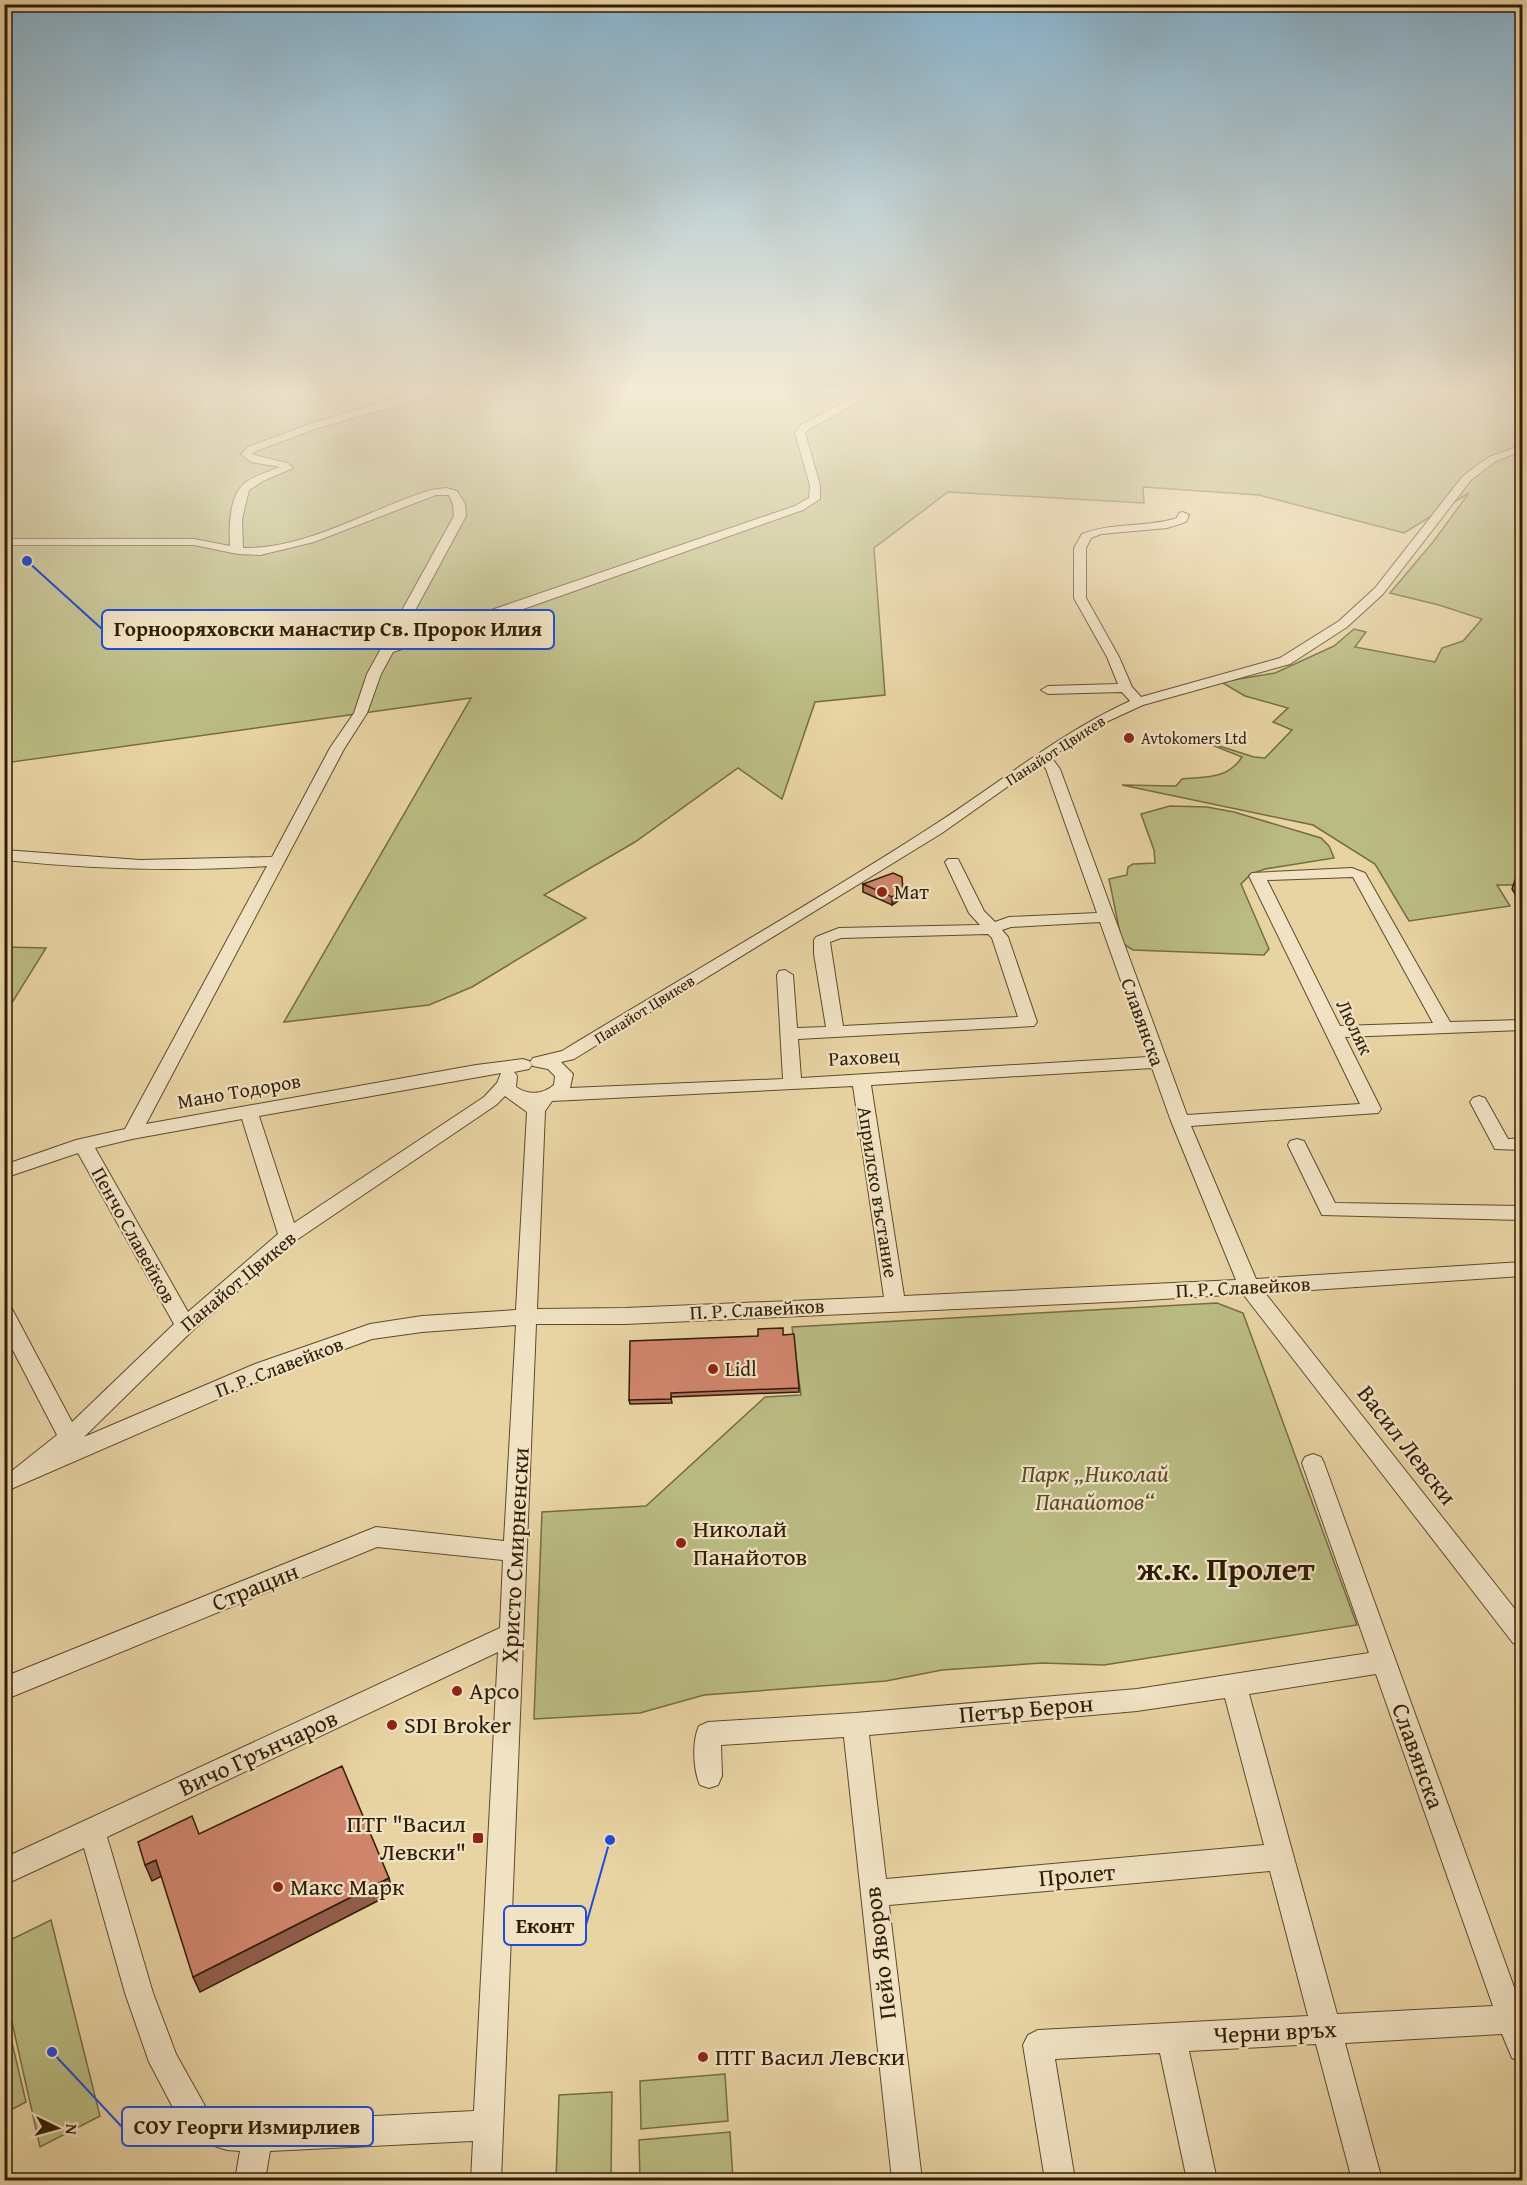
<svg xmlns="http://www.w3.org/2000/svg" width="1527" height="2185" font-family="'Gentium Book Plus',serif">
<rect width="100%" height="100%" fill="#e8d3a3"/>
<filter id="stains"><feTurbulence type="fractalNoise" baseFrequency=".00333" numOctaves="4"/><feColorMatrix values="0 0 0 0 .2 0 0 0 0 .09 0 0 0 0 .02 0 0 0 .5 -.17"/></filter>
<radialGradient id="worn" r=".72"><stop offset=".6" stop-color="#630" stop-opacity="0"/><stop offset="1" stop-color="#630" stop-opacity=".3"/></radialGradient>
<g fill="#babb82" stroke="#756c44" stroke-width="1.5">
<path d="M4 391H1522V885H1497L1510 906 1409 921 1375 864 1313 825 1122 785 1176 786 1182 779C1206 777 1228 779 1242 757L1197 739 1254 757 1265 758 1292 730 1273 722 1288 708 1245 696 1221 682 1275 673 1334 646 1354 629 1366 632 1355 647 1435 662 1442 648 1463 641 1482 619 1439 605 1390 593 1433 542 1469 493 1404 533 1259 495 1143 487 1144 503 948 492 874 548 885 695 815 702 782 799 738 768 635 842 544 895 586 918 472 987 429 1005 284 1022 471 698 5 763Z"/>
<path d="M1170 806 1207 807 1234 812 1321 838 1329 846 1334 858 1265 869 1251 874 1241 884 1269 949 1264 955 1133 950 1122 943 1109 879 1127 875 1128 867 1133 864 1155 863 1154 850 1141 814Z"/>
<path d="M5 947 46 948 5 1014 4 947Z"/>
<path d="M1217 1303 1243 1313 1357 1625 1104 1665 1042 1663 942 1670 886 1681 704 1695 640 1713 534 1719 542 1512 646 1506 765 1397 801 1395 792 1327Z"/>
<path d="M51 1920 100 2116 40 2147 5 1991 4 1943Z"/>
<path d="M5 2013 26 2102 5 2113H4Z"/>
<path d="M725 2074 728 2121 641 2129 640 2081Z"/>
<path d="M612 2092 611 2180H556L559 2095Z"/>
<path d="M730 2132 733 2180H640L639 2140Z"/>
</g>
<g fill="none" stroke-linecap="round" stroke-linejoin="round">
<g stroke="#5e4a2d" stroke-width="2">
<g id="minor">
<path d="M418 391H473L468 394 426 397 318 428 256 451 252 454 254 455 287 463 293 468 263 481 249 490 242 519 243 548C309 549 369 509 431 490L446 488 457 491 465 504 466 516 398 642 795 506 809 498 810 485 795 433 801 425 865 391H878L809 429 805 433 820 485V499L803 510 529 607 393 652 381 674 367 713 344 749 146 1124 476 1065 523 1059 529 1061 532 1065 529 1069 514 1072 517 1076 516 1087C528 1095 542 1095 554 1085L555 1076 548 1069 533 1066 530 1062 533 1058 562 1051C685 976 810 905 931 827 997 785 1058 734 1130 701L1122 692 1048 694 1041 690 1048 686 1118 684 1107 657 1074 598V548L1082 534C1112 522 1146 528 1177 518L1179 513 1183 512 1189 515 1186 522 1167 528 1101 534 1091 538 1086 548V598L1119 657 1132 687 1141 697 1280 658 1339 621 1375 588 1463 476 1489 457 1522 445V451L1496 461 1471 480 1383 594 1347 627 1290 664 1143 705 1106 722 1051 757 1060 769 1187 1115 1360 1104 1249 876 1252 873 1352 868 1365 873 1450 1022 1522 1020V1030L1345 1037 1381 1109 1378 1113 1191 1126 1256 1279 1522 1262V1276L1265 1293 1522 1618V1646L1513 1643 1243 1294 1131 1301 625 1324H536L501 2180H471L473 2141 270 2151 265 2180H235L240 2151 227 2150 189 2138 149 2062 125 1993 84 1848 4 1885V1858L500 1628 503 1560 377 1547 4 1700V1677L376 1527 504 1541 516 1325 422 1332 372 1339 271 1376 4 1492V1473L13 1470 57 1435 4 1333V1305L11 1307 72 1422 174 1324 78 1153 4 1178V1165L76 1140 125 1129 267 866C179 872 92 869 4 860V850L140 860 272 857 330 748 354 713 367 674 454 516 453 504 449 495H436L314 542 260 555 238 554 194 545H4V539H194L230 546C229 528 229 495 245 483 255 475 268 472 280 467L251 462 241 454 248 447 310 424ZM1041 763 1046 769 1097 913 1009 917 995 922 984 911 958 859H948L945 862 969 913 980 925 839 928 816 937 814 940V954L826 1027 797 1028 793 975 785 970 779 971 777 975 783 1079 570 1088 573 1074 561 1062 574 1059 942 833ZM1353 877 1433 1023 1340 1026 1267 880ZM1100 922 1148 1057 801 1078 798 1039 1034 1026 1037 1022 1008 937 1002 930 1011 927ZM988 934 992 938 1018 1017 843 1026 830 942 841 938ZM1152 1068 1171 1121 1236 1280 904 1296 871 1085ZM501 1073 497 1083 484 1097 294 1223 259 1116ZM853 1086 884 1297 625 1308 537 1309 545 1111 552 1101ZM505 1096 527 1112 516 1310 422 1316 370 1324 255 1364 84 1437 192 1331 295 1241 496 1105ZM242 1119 278 1234 188 1312 95 1148 132 1139ZM498 1652 474 2111 257 2122 227 2120 210 2115 176 2054 153 1993 107 1837Z"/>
<path d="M1479 1096 1485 1098 1508 1139 1522 1138V1150L1495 1149 1470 1102 1473 1098Z"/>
<path d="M1297 1139 1304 1141 1335 1203 1522 1206V1220L1322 1215 1288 1145 1290 1141Z"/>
<path d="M1313 1454 1321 1457 1324 1463 1522 2009V2062L1512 2058 1502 2034 1345 2043 1382 2180H1352L1316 2044 1189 2051 1217 2180H1187L1160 2053 1055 2059 1075 2180H1045L1023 2045 1028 2035 1038 2030 1308 2016 1270 1871 889 1905 922 2180H892L844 1737 721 1745 722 1776 718 1785 709 1788 700 1785C693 1769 692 1741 699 1726L708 1722 855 1713 1137 1689 1369 1653 1302 1463 1305 1457ZM1376 1674 1493 2006 1337 2014 1249 1694ZM1225 1698 1264 1845 886 1879 869 1735 1137 1711Z"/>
</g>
</g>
<use href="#minor" fill="#f0e2c3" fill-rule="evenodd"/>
</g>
<g fill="#b3735e" stroke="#301c06" stroke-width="1.5">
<path d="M1517 874H1522V906L1512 889Z"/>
<path d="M863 884 902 898 892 905 863 892Z"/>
<path d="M783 1335 799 1388V1392L671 1397 672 1403 630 1404 629 1400 758 1336Z"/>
</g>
<g fill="#925e4c" stroke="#301c06" stroke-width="1.5">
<path d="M903 890 902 898 892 905V897Z"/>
<path d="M156 1860 162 1876 152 1881 145 1865Z"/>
<path d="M389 1878 393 1893 200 1992 193 1977Z"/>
</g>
<g fill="#d0866d" stroke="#301c06" stroke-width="1.5">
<path d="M893 873 902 877 903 890 892 897 863 884Z"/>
<path d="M1517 874H1522V883Z"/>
<path d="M783 1328V1335L794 1334 799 1388 671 1393V1399L629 1400 630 1341 758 1336V1329Z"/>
<path d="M342 1766 389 1878 193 1977 156 1860 145 1865 138 1842 192 1816 199 1834Z"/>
</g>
<linearGradient id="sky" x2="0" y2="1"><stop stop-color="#88b5d1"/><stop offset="0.56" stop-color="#f5ebd6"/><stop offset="1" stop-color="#f5ebd6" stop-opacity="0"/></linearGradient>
<rect width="1527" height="697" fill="url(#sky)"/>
<g fill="#8f2418" stroke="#f0e2c3" stroke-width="2">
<circle cx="1129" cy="738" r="6"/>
<circle cx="882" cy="892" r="6"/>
<circle cx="713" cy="1369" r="6"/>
<circle cx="681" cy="1543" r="6"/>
<circle cx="457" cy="1691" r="6"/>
<circle cx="392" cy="1725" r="6"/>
<rect x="472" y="1832" width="12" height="12" rx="3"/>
<circle cx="278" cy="1887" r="6"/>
<circle cx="703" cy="2057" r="6"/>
</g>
<g text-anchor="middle" stroke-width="4.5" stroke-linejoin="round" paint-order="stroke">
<g font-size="16" fill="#301c06" stroke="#f0e2c3" text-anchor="start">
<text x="1141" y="744">Avtokomers Ltd</text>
</g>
<g font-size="16" fill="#301c06" stroke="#f0e2c3">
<text transform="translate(1055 750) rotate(-33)" y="6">Панайот Цвикев</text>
<text transform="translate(644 1009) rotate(-32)" y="6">Панайот Цвикев</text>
</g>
<g font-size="20" fill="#301c06" stroke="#f0e2c3" text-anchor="start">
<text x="894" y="899">Мат</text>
<text x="725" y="1376">Lidl</text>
</g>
<g font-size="20" fill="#301c06" stroke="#f0e2c3">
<text transform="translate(1143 1022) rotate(70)" y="7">Славянска</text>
<text transform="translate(1355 1027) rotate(64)" y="7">Люляк</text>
<text transform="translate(864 1057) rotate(-3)" y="7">Раховец</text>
<text transform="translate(239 1091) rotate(-10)" y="7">Мано Тодоров</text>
<text transform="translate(878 1192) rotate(81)" y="7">Априлско въстание</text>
<text transform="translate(134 1235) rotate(61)" y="7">Пенчо Славейков</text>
<text transform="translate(238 1281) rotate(-40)" y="7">Панайот Цвикев</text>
<text transform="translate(1243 1287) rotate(-3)" y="7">П. Р. Славейков</text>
<text transform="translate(757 1309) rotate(-3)" y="7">П. Р. Славейков</text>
<text transform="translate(279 1367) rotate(-21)" y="7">П. Р. Славейков</text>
</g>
<g font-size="24" fill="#301c06" stroke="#f0e2c3">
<text transform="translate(1407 1445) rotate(52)" y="8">Васил Левски</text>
<text transform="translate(515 1555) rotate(-87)" y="8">Христо Смирненски</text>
<text transform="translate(255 1587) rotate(-22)" y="8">Страцин</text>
<text transform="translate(1026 1709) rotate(-5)" y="8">Петър Берон</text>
<text transform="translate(258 1753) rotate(-25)" y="8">Вичо Грънчаров</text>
<text transform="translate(1418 1756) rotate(70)" y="8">Славянска</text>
<text transform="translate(1077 1875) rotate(-5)" y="8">Пролет</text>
<text transform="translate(880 1953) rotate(-97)" y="8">Пейо Яворов</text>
<text transform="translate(1275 2032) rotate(-3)" y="8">Черни връх</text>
</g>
<g font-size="24" font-style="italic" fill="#594c2b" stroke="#f0e2c3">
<text x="1095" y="1482">Парк „Николай<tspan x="1095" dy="28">Панайотов“</tspan></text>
</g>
<g font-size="24" fill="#301c06" stroke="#f0e2c3" text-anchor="start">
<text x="693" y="1537">Николай<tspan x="693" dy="28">Панайотов</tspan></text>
<text x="469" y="1699">Арсо</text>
<text x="404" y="1733">SDI Broker</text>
<text x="466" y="1832" text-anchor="end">ПТГ "Васил<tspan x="466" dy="28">Левски"</tspan></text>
<text x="290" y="1895">Макс Марк</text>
<text x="715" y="2065">ПТГ Васил Левски</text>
</g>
<g font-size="32" font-weight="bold" fill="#301c06" stroke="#f0e2c3">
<text x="1226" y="1580">ж.к. Пролет</text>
</g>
</g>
<path fill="none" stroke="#1d4ed8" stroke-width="2" d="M27 561L102 629M610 1840L586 1925M52 2052L122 2127"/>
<g fill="#1d4ed8" stroke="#f0e2c3" stroke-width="2">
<circle cx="27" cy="561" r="6"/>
<circle cx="610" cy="1840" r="6"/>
<circle cx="52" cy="2052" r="6"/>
</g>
<g fill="#f0e2c3" stroke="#1d4ed8" stroke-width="2">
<rect x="102" y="610" width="452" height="39" rx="6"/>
<rect x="504" y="1906" width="82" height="39" rx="6"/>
<rect x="122" y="2107" width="251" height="39" rx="6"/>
</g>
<g font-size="21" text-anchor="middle" font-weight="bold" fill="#301c06">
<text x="328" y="636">Горнооряховски манастир Св. Пророк Илия</text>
<text x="545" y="1933">Еконт</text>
<text x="247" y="2134">СОУ Георги Измирлиев</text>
</g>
<rect width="1527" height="2185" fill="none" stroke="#e8d3a3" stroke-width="24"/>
<rect x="6" y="6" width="1515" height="2173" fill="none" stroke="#301c06" stroke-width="3"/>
<rect x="12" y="12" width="1503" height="2161" fill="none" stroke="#301c06" stroke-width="1.5"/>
<g transform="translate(57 2128) rotate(95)" stroke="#f0e2c3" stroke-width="4.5" paint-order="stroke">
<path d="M0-4.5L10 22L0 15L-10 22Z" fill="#301c06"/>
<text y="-9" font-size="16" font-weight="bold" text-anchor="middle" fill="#301c06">N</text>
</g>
<rect width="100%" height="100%" filter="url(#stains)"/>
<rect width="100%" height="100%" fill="url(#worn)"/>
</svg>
